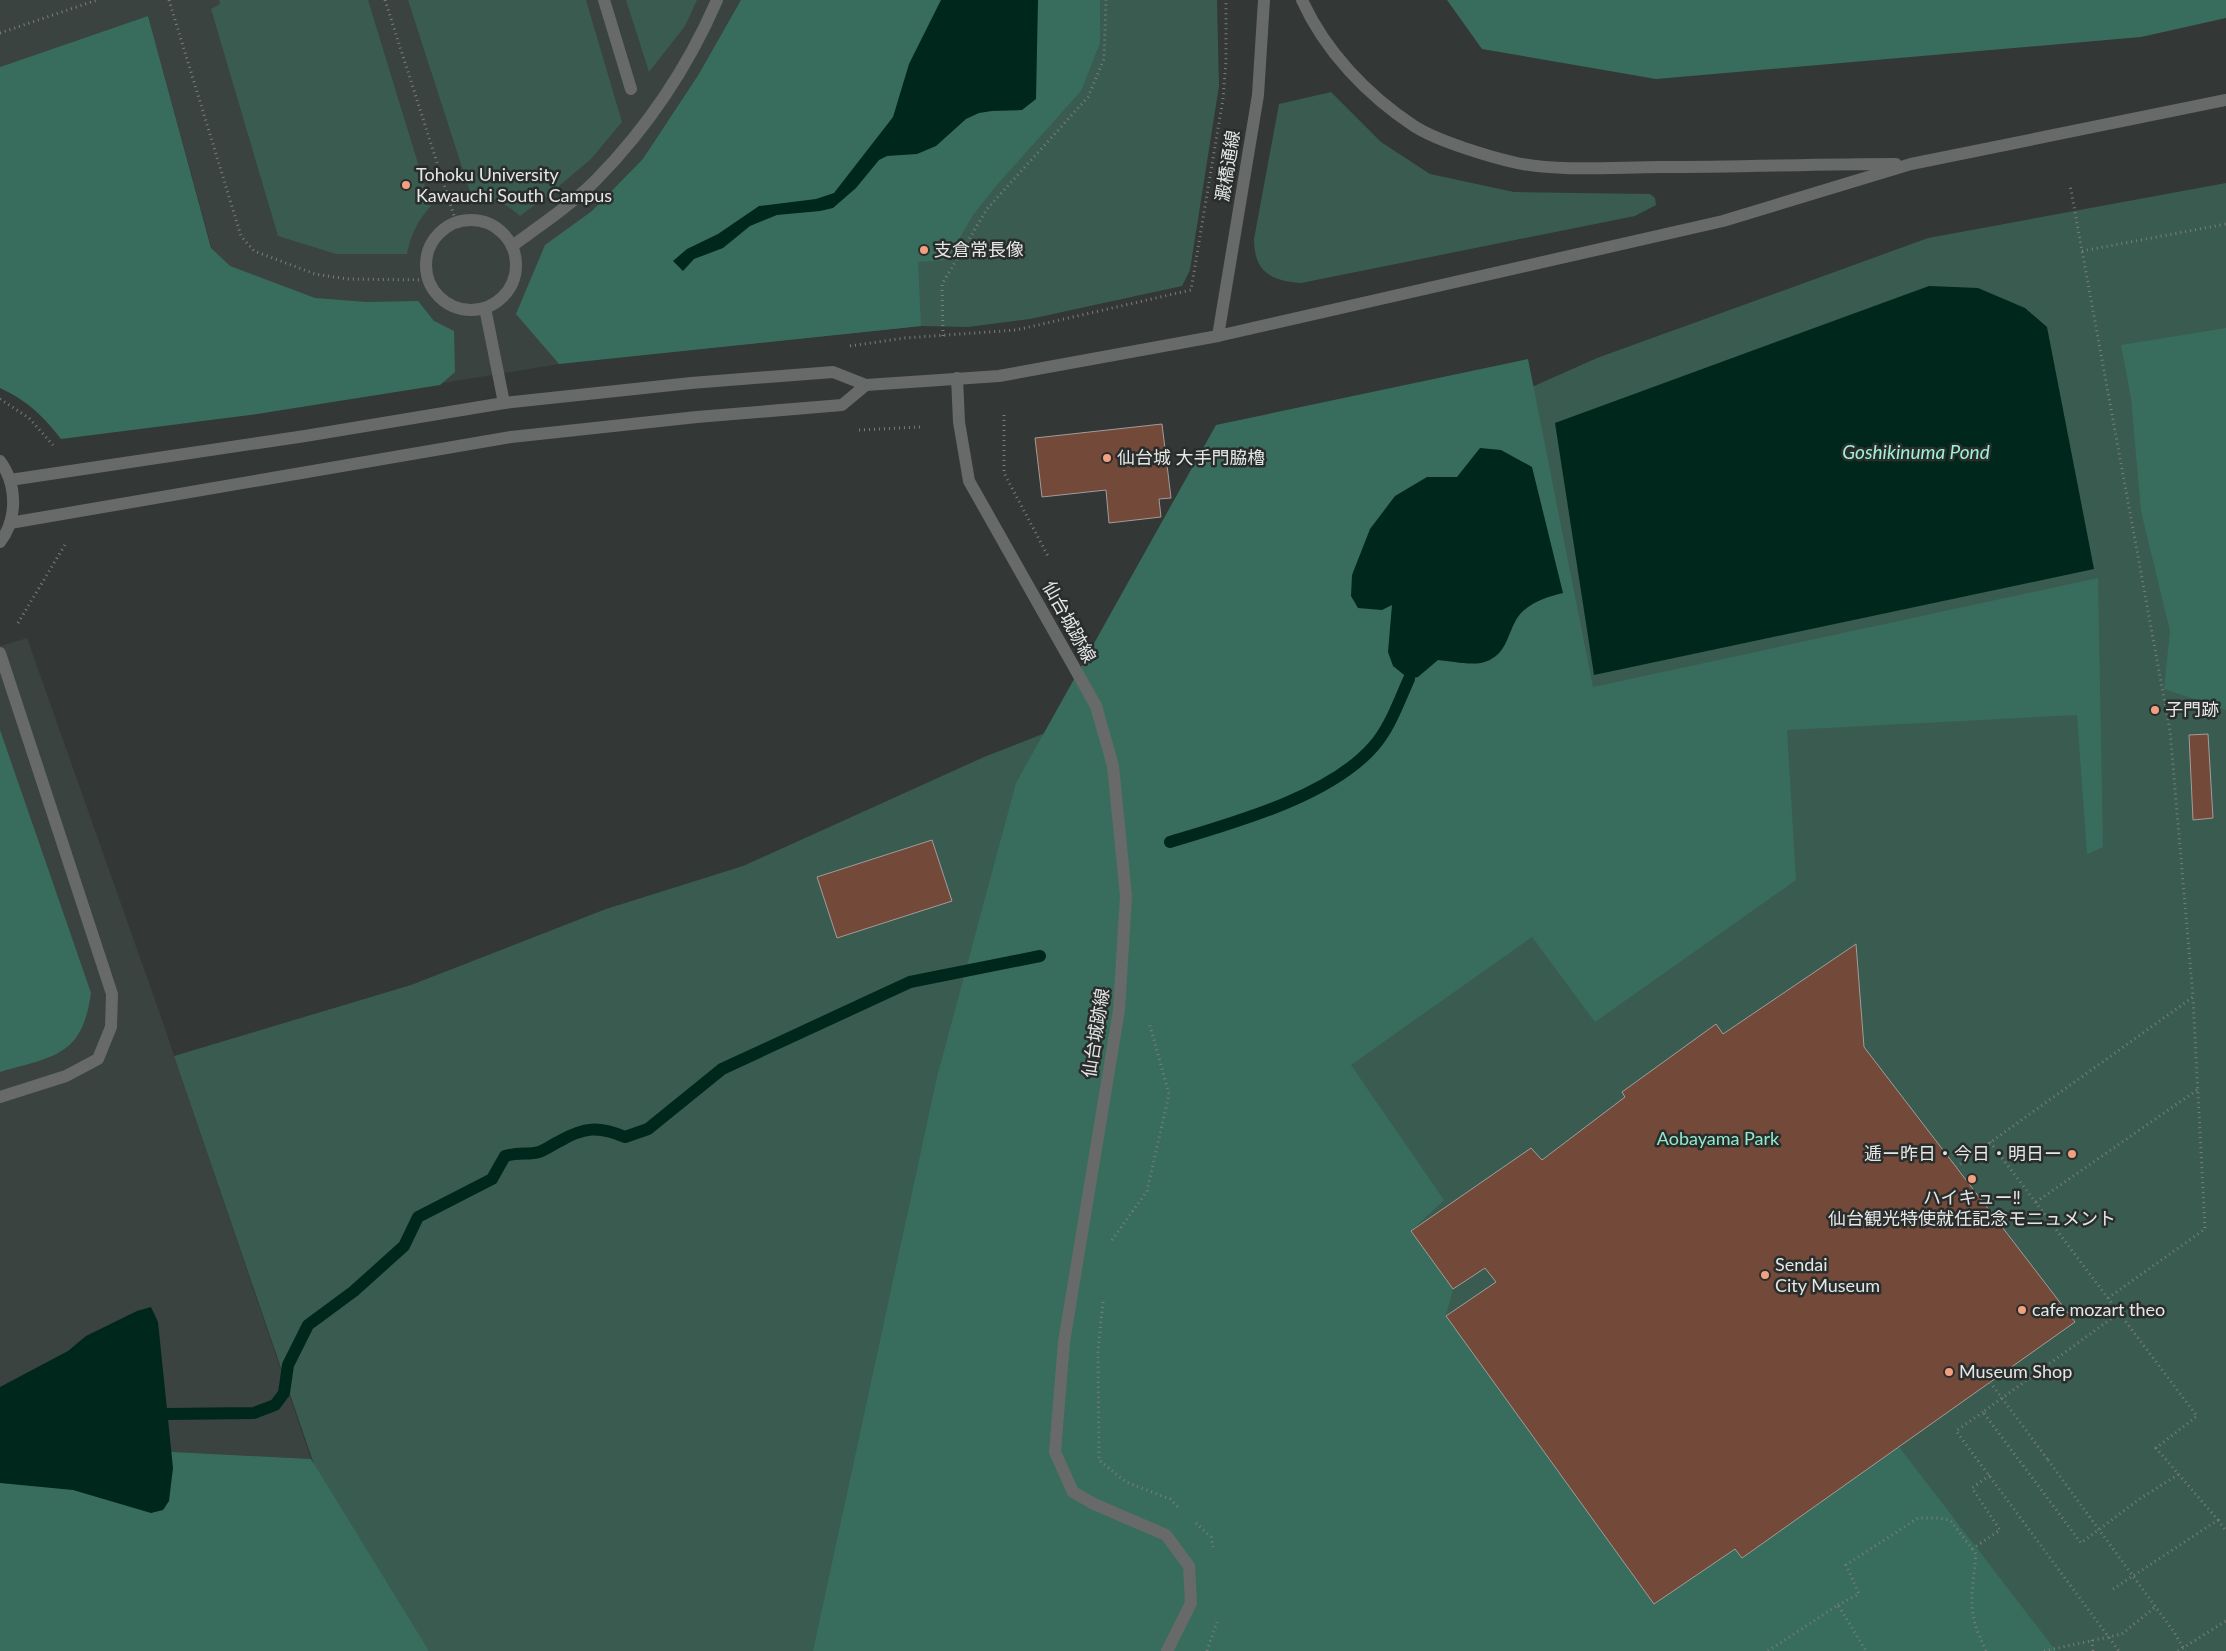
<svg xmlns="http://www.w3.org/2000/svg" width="2226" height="1651" font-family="Lato,'Noto Sans JP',sans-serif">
<rect width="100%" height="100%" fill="#333736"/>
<g fill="#3a433f">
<path d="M0 0H741L699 74 643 159 592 211 631 356 559 364 257 414 148 16 0 67Z"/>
<path d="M27 638 160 1014 311 1459 0 1443V646Z"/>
</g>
<g fill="#395b50">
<path d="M219 0H368L431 206C418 220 411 234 407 254H336L278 236 211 9 220 4Z"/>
<path d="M408 0H586L622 122 591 159 552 192 520 216C504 202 492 197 471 195Z"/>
<path d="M626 0H697L685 26 649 72Z"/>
<path d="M741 0H1217L1219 86 1190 270 1182 286 1030 319 968 327 921 326 631 356 592 211 643 159 699 74Z"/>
<path d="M1331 92 1381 142 1430 174 1514 192 1650 194 1655 198 1656 205 1635 216 1301 283C1270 281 1254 271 1254 239L1279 104Z"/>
<path d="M2226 183V1651H1188L1444 426 1597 358 1928 238Z"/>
<path d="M1073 722 940 1651H378L174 1056 411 985 606 909 743 866 984 757Z"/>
</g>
<g fill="#386d5d">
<path d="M741 0H1100V43L1081 91 995 187 973 215 947 260 918 262 921 326 559 364 516 314 545 245 592 211 643 159 699 74Z"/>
<path d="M1447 0H2226V18L2141 37 1656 79 1482 49Z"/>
<path d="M148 16 211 248 230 266 315 298 366 302 418 301 434 321 454 331 455 372 440 385 257 414 61 439C43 416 28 401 0 388V67Z"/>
<path d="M2226 328V710L2164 689 2170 631 2141 511 2131 398 2121 345Z"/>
<path d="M1528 359 1593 687 2098 578 2103 847 2087 854 2077 715 1787 730 1796 880 1595 1022 1532 937 1351 1065 1444 1200 1411 1231 1453 1289 1446 1316 1654 1604 1735 1549 1742 1558 1899 1447 2056 1651H813L937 1077 1016 783 1216 425Z"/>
<path d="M0 730 91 993C82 1057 54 1056 0 1072Z"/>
<path d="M0 1443 311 1459 429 1651H0Z"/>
</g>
<g fill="#00271c">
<path d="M941 0H1038L1036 99 1022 110 992 111 979 113 966 119 936 146 917 154 887 156 879 160 856 188 833 208 820 211 777 215 750 226 723 248 694 259 683 271 673 261 687 249 718 234 759 206 816 199 834 193 893 117 909 64Z"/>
<path d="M1929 286 1978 288 2025 308 2047 327 2094 569 1594 675 1555 423Z"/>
<path d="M1480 448 1501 450 1532 467 1563 593C1546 597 1525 604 1516 620 1506 638 1506 657 1481 663 1467 665 1451 661 1438 660L1418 677 1409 679 1393 666 1388 652 1392 605 1382 610 1358 608 1351 596 1352 575 1370 529 1395 496 1427 477H1457Z"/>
<path d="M151 1307 158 1322 173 1468 169 1501 163 1510 151 1513 73 1490 0 1483V1387L68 1351 86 1336 137 1311Z"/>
</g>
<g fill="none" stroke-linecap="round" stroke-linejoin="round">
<g stroke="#00271c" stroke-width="12">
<path d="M1170 842C1233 823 1329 797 1373 747 1390 728 1399 701 1409 679"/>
<path d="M167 1414 254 1413 275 1405 284 1393 288 1365 308 1325 354 1291 404 1246 418 1217 492 1179 505 1156C519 1152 529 1155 539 1152 546 1150 553 1144 560 1141 584 1127 599 1126 625 1137L648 1129 722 1069 910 982 1040 956"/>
</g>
</g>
<g fill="#734939" stroke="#a19d9b">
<path d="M1162 424 1171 498 1159 499 1161 517 1109 523 1106 490 1042 497 1035 438Z"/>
<path d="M2208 734 2213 818 2193 820 2189 735Z"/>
<path d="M932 840 952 901 837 938 817 877Z"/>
<path d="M1856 944 1864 1047 2075 1322 1742 1558 1735 1549 1654 1604 1446 1316 1496 1282 1485 1268 1453 1289 1411 1231 1531 1148 1542 1160 1625 1097 1622 1092 1716 1024 1723 1034Z"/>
</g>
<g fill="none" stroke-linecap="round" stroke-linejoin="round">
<g stroke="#7b7e7d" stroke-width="3" stroke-dasharray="1 4" stroke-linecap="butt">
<path d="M169 0 241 236 254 251 315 274 347 279 428 280"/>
<path d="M385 0 456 222"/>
<path d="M0 33 97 0"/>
<path d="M2082 251 2226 224"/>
<path d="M943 336 942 284 987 209 1088 97 1104 59 1106 0"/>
<path d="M850 346 905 338 1016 330 1191 290 1223 99 1226 61V0"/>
<path d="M0 399 29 418 53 445"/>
<path d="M1004 415V473L1049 558"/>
<path d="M859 430 921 427"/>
<path d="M18 623 66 543"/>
<path d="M1990 1142 2197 1416 2156 1448 2218 1520 2110 1591"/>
<path d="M1956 1167 2193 997 2170 731 2070 185"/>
<path d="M2036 1202 2197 1090"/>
<path d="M1112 1240 1147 1191 1169 1094 1149 1022"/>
<path d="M2108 1298 2205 1229 2193 998"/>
<path d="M1103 1302 1098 1349 1099 1460 1126 1482 1170 1499 1178 1507"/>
<path d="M2119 1313 1983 1412 2081 1543 2138 1500 2179 1474"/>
<path d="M1983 1412 1956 1431 2119 1651"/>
<path d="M2048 1460 2174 1632 2185 1651"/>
<path d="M2218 1520 2226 1531"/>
<path d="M1196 1523 1211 1537 1213 1547"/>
<path d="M1972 1549 2000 1530 1972 1488 1990 1475"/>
<path d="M1838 1605 1859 1594 1846 1565 1918 1518H1938L1950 1520 1976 1554C1972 1597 1966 1610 1986 1651"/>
<path d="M2092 1640 2093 1651"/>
<path d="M1207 1651 1217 1622"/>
<path d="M1768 1651 1838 1605 1866 1651"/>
<path d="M2044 1651 2122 1634 2155 1607"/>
<path d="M2178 1651 2226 1621"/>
</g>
<g stroke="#686a69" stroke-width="12">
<path d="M604 0 631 89"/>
<path d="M1302 0C1325 51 1367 95 1414 126 1437 141 1490 157 1517 163 1561 172 1616 167 1661 167 1739 167 1818 164 1896 164"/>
<circle cx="471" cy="265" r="45"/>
<path d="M512 246C541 225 571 205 596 180 647 128 688 67 717 0"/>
<path d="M485 308 504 403"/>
<path d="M1218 336 1258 95 1264 0"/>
<path d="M957 378 959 422 969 481 1096 706 1113 766 1126 896 1119 1010 1064 1342 1055 1452 1073 1492 1094 1504 1166 1535 1189 1566 1191 1603 1167 1651"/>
<path d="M0 461C17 484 18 519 0 542"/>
<path d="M10 480 305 436 504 403 691 383 833 372 866 385 999 376 1218 336 1723 221 1911 164 2226 100"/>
<path d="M10 523 511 437 697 417 842 405 866 385"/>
<path d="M0 653 112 994 111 1027 98 1059 66 1076 0 1097"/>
</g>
<path stroke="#7b7e7d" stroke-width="3" stroke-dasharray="1 4" stroke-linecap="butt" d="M1990 1382 2048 1460"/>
</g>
<g fill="#f2a07f" stroke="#292d2c" stroke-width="2">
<circle cx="406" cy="185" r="5"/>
<circle cx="924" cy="250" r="5"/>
<circle cx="1107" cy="458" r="5"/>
<circle cx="2155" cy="710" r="5"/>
<circle cx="2072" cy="1154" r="5"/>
<circle cx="1972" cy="1179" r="5"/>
<circle cx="1765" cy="1275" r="5"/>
<circle cx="2022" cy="1310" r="5"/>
<circle cx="1949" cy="1372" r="5"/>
</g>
<g text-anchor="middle" stroke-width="5" stroke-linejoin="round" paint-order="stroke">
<g font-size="18" fill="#e5e7e6" stroke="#292d2c">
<text transform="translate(1228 166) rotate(-81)" y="6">澱橋通線</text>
<text transform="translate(1069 622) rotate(61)" y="6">仙台城跡線</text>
<text transform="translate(1096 1033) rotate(-81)" y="6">仙台城跡線</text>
</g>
<g font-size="18" fill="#e5e7e6" stroke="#292d2c" text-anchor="start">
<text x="416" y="181">Tohoku University<tspan x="416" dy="21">Kawauchi South Campus</tspan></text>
<text x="934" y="256">支倉常長像</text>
<text x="1117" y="464">仙台城 大手門脇櫓</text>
<text x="2165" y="716">子門跡</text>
<text x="2062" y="1160" text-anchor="end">逓ー昨日・今日・明日ー</text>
<text x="1972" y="1204" text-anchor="middle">ハイキュー‼<tspan x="1972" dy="21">仙台観光特使就任記念モニュメント</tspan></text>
<text x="1775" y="1271">Sendai<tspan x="1775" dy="21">City Museum</tspan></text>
<text x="2032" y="1316">cafe mozart theo</text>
<text x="1959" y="1378">Museum Shop</text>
</g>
<g font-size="18" fill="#92e9cc" stroke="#292d2c">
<text x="1718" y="1145">Aobayama Park</text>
</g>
<g font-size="19" font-style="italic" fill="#9df3d6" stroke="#292d2c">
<text x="1916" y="459">Goshikinuma Pond</text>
</g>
</g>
</svg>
